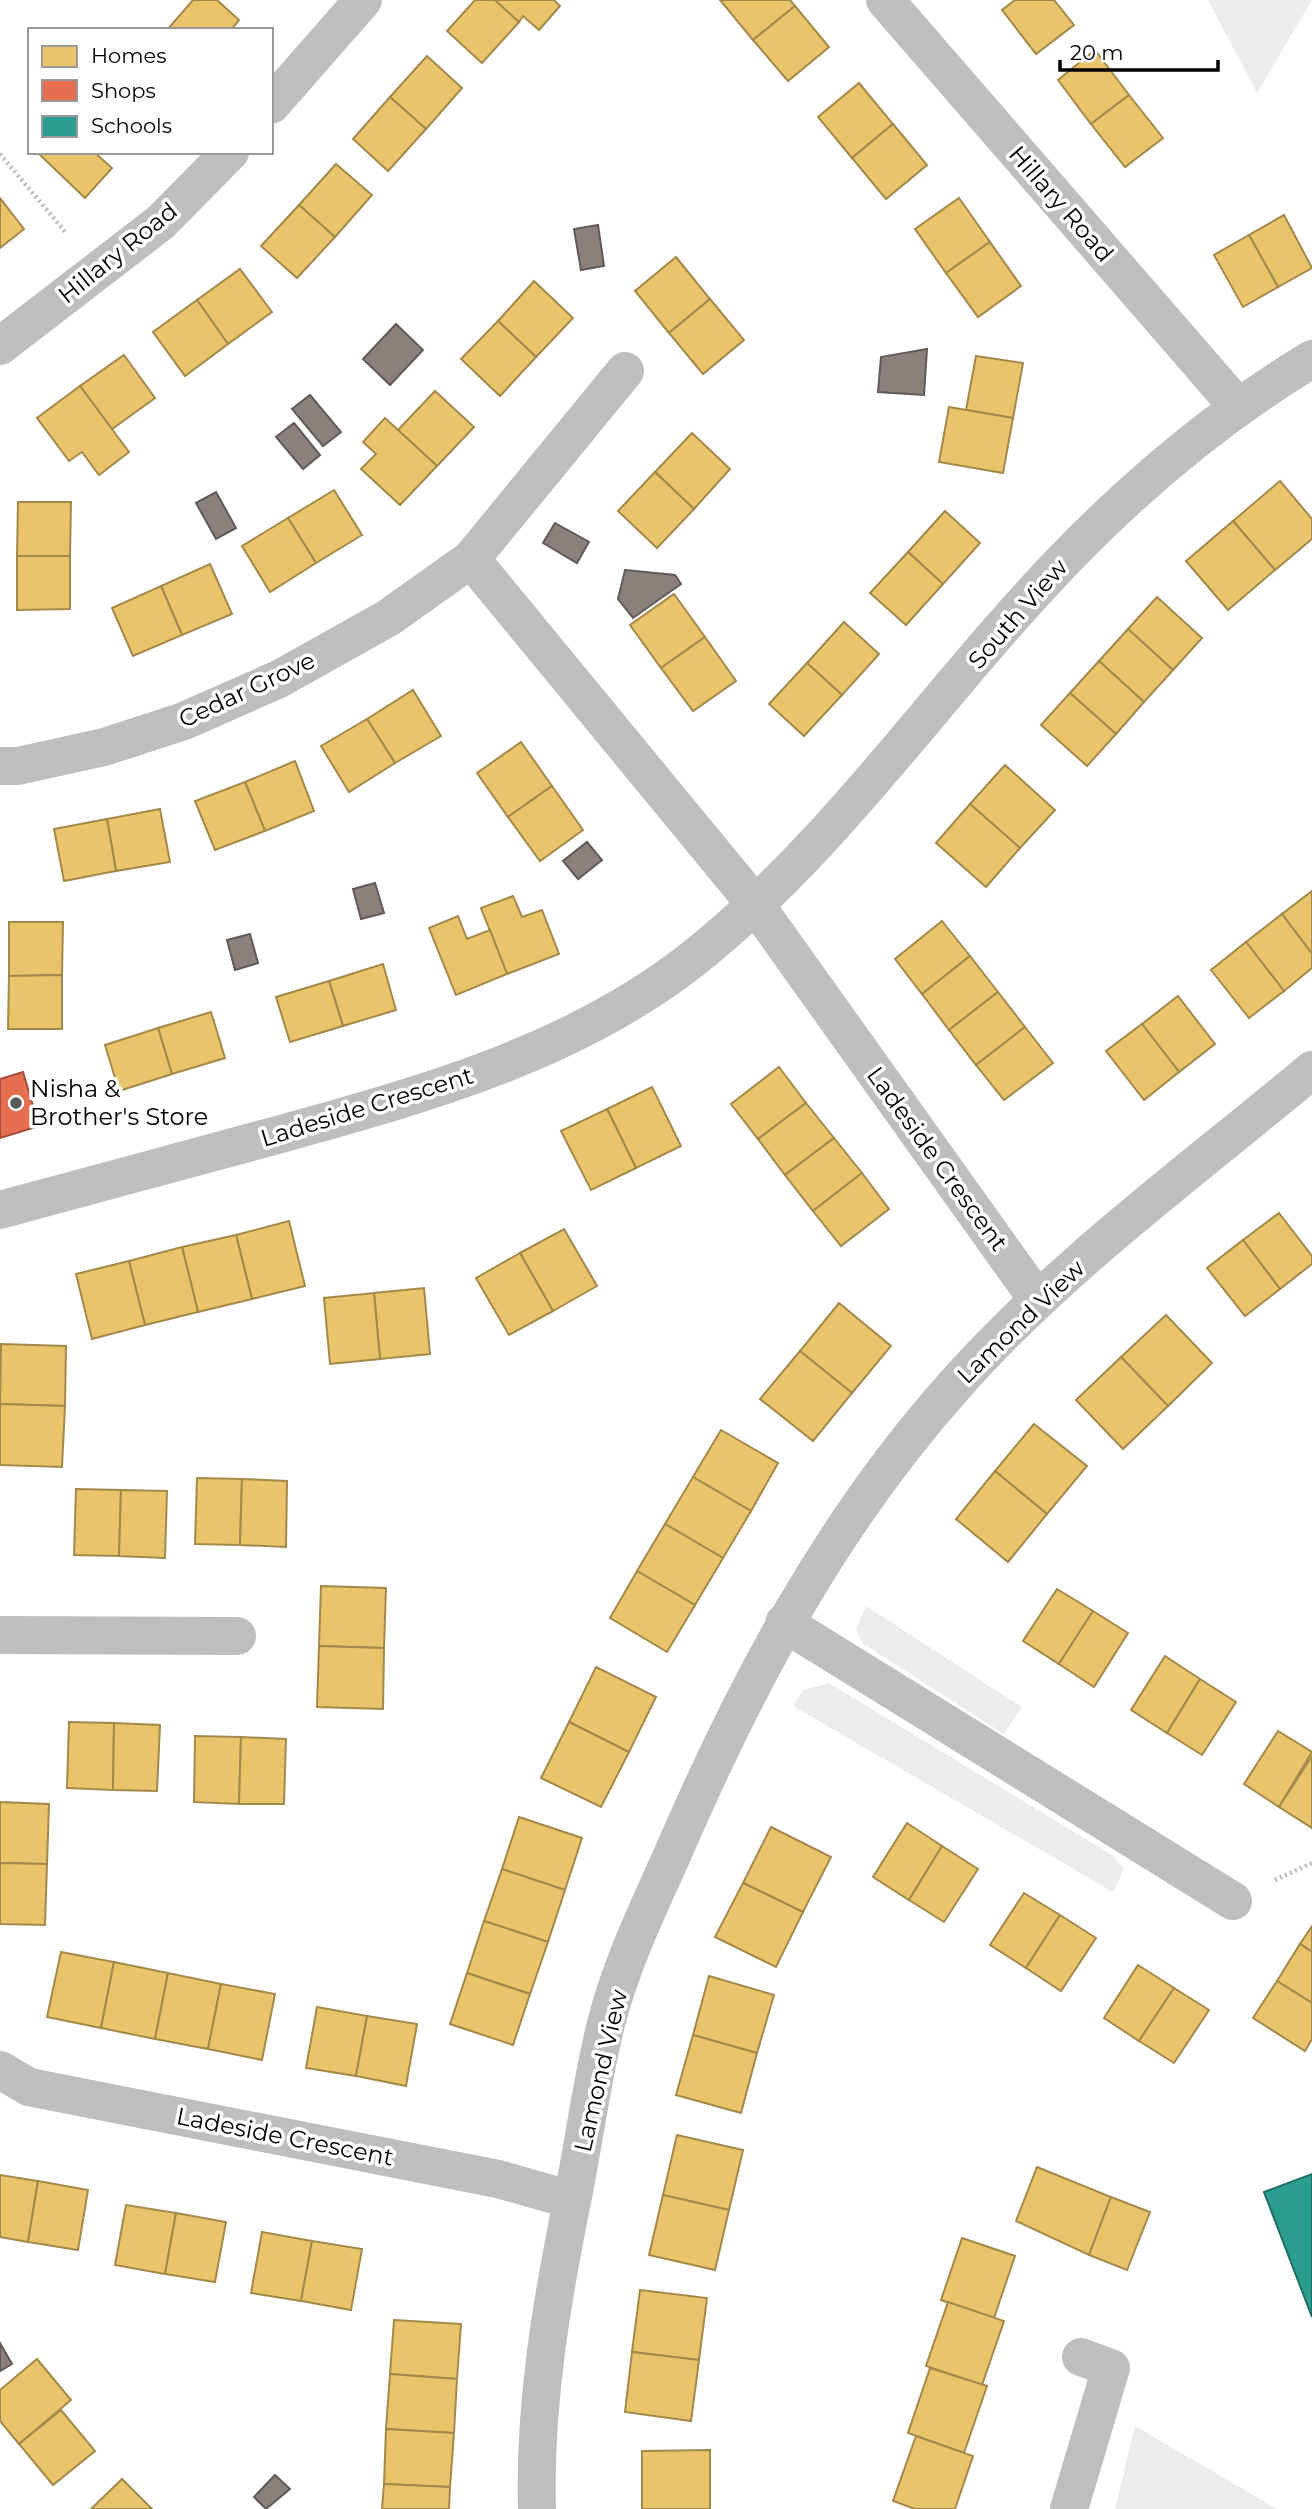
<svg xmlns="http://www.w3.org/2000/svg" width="1312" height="2509" font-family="Montserrat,sans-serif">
<rect width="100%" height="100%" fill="#fff"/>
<g fill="#ececec">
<path d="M1208 0H1312L1257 93Z"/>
<path d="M866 1606 1022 1707 1004 1734 862 1643 856 1629Z"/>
<path d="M829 1683 1112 1855 1124 1869 1113 1892 793 1706 803 1690Z"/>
<path d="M1135 2426 1277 2509H1115Z"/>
</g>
<g fill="#e9c46a" stroke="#a3894a" stroke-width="2">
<path d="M193 0H217L239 20 231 30H167Z"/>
<path d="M475 0H495L519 22 482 63 447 31Z"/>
<path d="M495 0H554L560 6 539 30 523 16 519 22Z"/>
<path d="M720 0H790L795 6 753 40Z"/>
<path d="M1015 0H1054L1074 25 1036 54 1002 10Z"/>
<path d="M795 6 829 47 788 81 753 40Z"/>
<path d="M1095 50 1129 95 1091 124 1058 80Z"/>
<path d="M427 56 462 88 426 129 390 97Z"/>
<path d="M859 83 893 124 852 158 818 117Z"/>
<path d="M1129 95 1163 138 1125 167 1091 124Z"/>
<path d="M390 97 426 129 388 171 353 139Z"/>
<path d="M893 124 927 165 886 199 852 158Z"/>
<path d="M37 152H94L112 168 85 198Z"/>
<path d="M336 164 372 195 335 237 299 205Z"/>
<path d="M0 198 24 229 0 248Z"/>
<path d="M959 198 990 242 946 273 915 229Z"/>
<path d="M299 205 335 237 297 278 261 246Z"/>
<path d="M1284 215 1312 268 1278 287 1249 235Z"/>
<path d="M1249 235 1278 287 1243 307 1214 255Z"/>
<path d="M990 242 1021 286 978 317 946 273Z"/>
<path d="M676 257 710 299 669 333 635 291Z"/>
<path d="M240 269 272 312 228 344 197 300Z"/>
<path d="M534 281 573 318 536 357 498 321Z"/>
<path d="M710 299 744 340 703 374 669 333Z"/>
<path d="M197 300 228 344 185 376 153 332Z"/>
<path d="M498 321 536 357 500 396 461 359Z"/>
<path d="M124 355 155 398 112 429 80 386Z"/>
<path d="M976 356 1023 363 1013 418 966 410Z"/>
<path d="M80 386 129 452 99 475 82 452 69 461 37 418Z"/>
<path d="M435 391 474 427 437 466 398 430Z"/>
<path d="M949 407 1013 418 1003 473 939 462Z"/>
<path d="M385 418 437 466 400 505 361 469 376 454 363 442Z"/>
<path d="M692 433 730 469 694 509 655 472Z"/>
<path d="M655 472 694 509 657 548 618 511Z"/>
<path d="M1280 481 1312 519V539L1275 570 1233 521Z"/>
<path d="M334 490 362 535 316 563 288 518Z"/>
<path d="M18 502H71L70 556H17Z"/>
<path d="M945 511 980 543 943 584 908 552Z"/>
<path d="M288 518 316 563 270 592 242 546Z"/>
<path d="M1233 521 1275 570 1228 610 1186 561Z"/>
<path d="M908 552 943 584 906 625 870 593Z"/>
<path d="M17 556H70V609L17 610Z"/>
<path d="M210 564 232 614 182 635 161 586Z"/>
<path d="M161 586 182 635 133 656 112 608Z"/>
<path d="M674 594 705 637 661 668 630 625Z"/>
<path d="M1157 597 1202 638 1173 670 1128 629Z"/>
<path d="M844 622 879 654 842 695 807 663Z"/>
<path d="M1128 629 1173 670 1144 702 1099 661Z"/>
<path d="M705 637 736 681 693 711 661 668Z"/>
<path d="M1099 661 1144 702 1116 734 1070 693Z"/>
<path d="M807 663 842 695 804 736 769 704Z"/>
<path d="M413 690 441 736 395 763 367 719Z"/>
<path d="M1070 693 1116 734 1087 766 1041 725Z"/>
<path d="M367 719 395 763 349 792 321 746Z"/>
<path d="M521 742 552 786 508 817 477 773Z"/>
<path d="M295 761 314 811 265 831 245 782Z"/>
<path d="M1005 765 1055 810 1020 848 970 804Z"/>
<path d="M245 782 265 831 215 850 195 801Z"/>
<path d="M552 786 583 830 540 861 508 817Z"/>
<path d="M970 804 1020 848 986 887 936 843Z"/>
<path d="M160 809 170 862 116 871 107 819Z"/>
<path d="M107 819 116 871 64 881 54 829Z"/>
<path d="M1312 891V954L1282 914Z"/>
<path d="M513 896 522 917 542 910 559 954 507 974 481 908Z"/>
<path d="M1282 914 1312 954V968L1284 991 1246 942Z"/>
<path d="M458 916 467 939 490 930 507 974 456 995 429 928Z"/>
<path d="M942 921 970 956 922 994 895 959Z"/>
<path d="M9 922H63L62 975 9 976Z"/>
<path d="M1246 942 1284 991 1249 1018 1211 970Z"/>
<path d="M970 956 998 992 949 1030 922 994Z"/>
<path d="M383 964 396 1010 343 1026 329 981Z"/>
<path d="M62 975V1029H8L9 976Z"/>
<path d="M329 981 343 1026 290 1042 276 997Z"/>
<path d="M998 992 1025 1027 976 1065 949 1030Z"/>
<path d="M1178 996 1215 1044 1179 1072 1142 1024Z"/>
<path d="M211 1012 225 1058 172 1074 158 1028Z"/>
<path d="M1142 1024 1179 1072 1144 1100 1106 1051Z"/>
<path d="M1025 1027 1053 1063 1004 1100 976 1065Z"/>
<path d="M158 1028 172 1074 119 1091 105 1045Z"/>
<path d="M779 1067 806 1103 758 1139 731 1104Z"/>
<path d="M652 1087 681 1146 636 1168 607 1109Z"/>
<path d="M806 1103 834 1138 785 1175 758 1139Z"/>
<path d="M607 1109 636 1168 591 1190 561 1131Z"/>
<path d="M834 1138 862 1173 813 1211 785 1175Z"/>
<path d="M862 1173 889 1209 841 1246 813 1211Z"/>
<path d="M1279 1213 1312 1256V1264L1280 1289 1243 1240Z"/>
<path d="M289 1221 305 1286 252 1299 236 1235Z"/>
<path d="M564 1229 597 1286 553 1311 520 1253Z"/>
<path d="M236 1235 252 1299 198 1312 182 1247Z"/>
<path d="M1243 1240 1280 1289 1245 1316 1207 1268Z"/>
<path d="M182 1247 198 1312 145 1325 129 1261Z"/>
<path d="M520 1253 553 1311 509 1335 476 1278Z"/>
<path d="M129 1261 145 1325 92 1339 76 1274Z"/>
<path d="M424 1288 430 1354 380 1359 374 1293Z"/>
<path d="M374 1293 380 1359 330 1364 324 1298Z"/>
<path d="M839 1303 891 1346 852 1393 800 1351Z"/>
<path d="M1166 1315 1212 1363 1168 1406 1121 1357Z"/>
<path d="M1 1344 66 1346 65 1406 0 1404Z"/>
<path d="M800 1351 852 1393 813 1441 760 1399Z"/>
<path d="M1121 1357 1168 1406 1123 1449 1076 1400Z"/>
<path d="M0 1404 65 1406 62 1467 0 1465Z"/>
<path d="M1034 1424 1087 1466 1047 1514 995 1471Z"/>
<path d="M721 1430 778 1463 751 1511 693 1477Z"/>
<path d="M995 1471 1047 1514 1008 1562 956 1519Z"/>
<path d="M693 1477 751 1511 723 1558 665 1524Z"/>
<path d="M197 1478 242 1479 240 1545 195 1544Z"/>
<path d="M242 1479 287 1481 286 1547 240 1545Z"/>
<path d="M76 1489 121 1490 119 1556 74 1555Z"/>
<path d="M121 1490 167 1491 165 1558 119 1556Z"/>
<path d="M665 1524 723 1558 695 1605 637 1571Z"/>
<path d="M637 1571 695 1605 667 1652 610 1618Z"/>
<path d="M321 1586 386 1588 384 1648 319 1646Z"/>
<path d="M1057 1589 1093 1611 1059 1664 1023 1641Z"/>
<path d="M1093 1611 1128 1633 1094 1687 1059 1664Z"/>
<path d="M319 1646 384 1648 383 1709 317 1707Z"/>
<path d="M1165 1656 1200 1679 1167 1733 1131 1710Z"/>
<path d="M596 1667 656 1697 629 1752 569 1722Z"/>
<path d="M1200 1679 1236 1702 1202 1755 1167 1733Z"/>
<path d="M69 1722 114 1723 113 1790 67 1788Z"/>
<path d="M569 1722 629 1752 601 1807 541 1778Z"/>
<path d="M114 1723 160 1725 157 1791 113 1790Z"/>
<path d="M1278 1731 1312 1752 1279 1807 1244 1784Z"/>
<path d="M195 1736 241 1737 239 1804 194 1802Z"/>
<path d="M241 1737 286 1739 284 1804H239Z"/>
<path d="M1312 1756V1828L1279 1807Z"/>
<path d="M0 1802 49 1804 47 1864 0 1863Z"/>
<path d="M519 1817 582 1838 565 1890 502 1869Z"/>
<path d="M907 1823 942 1846 909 1900 873 1877Z"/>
<path d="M771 1827 831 1857 803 1912 743 1883Z"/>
<path d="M942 1846 978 1869 944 1922 909 1900Z"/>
<path d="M0 1863 47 1864 45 1925 0 1924Z"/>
<path d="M502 1869 565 1890 548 1942 484 1921Z"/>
<path d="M743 1883 803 1912 776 1967 715 1937Z"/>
<path d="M1024 1893 1060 1915 1026 1968 990 1945Z"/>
<path d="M1060 1915 1096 1938 1061 1991 1026 1968Z"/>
<path d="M484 1921 548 1942 530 1994 467 1973Z"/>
<path d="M1312 1926V1952L1300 1944Z"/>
<path d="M1300 1944 1312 1952V2003L1277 1981Z"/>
<path d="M61 1952 114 1962 101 2028 47 2017Z"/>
<path d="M114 1962 168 1973 155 2039 101 2028Z"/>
<path d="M1138 1965 1174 1988 1139 2041 1104 2018Z"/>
<path d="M168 1973 221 1984 208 2049 155 2039Z"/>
<path d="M467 1973 530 1994 513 2045 450 2024Z"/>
<path d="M709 1976 774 1995 757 2053 693 2035Z"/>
<path d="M1277 1981 1312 2003V2039L1305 2051 1253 2018Z"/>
<path d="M221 1984 275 1994 262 2060 208 2049Z"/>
<path d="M1174 1988 1209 2010 1174 2063 1139 2041Z"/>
<path d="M317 2007 367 2016 356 2076 306 2068Z"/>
<path d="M367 2016 417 2024 406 2086 356 2076Z"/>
<path d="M693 2035 757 2053 741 2113 676 2095Z"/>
<path d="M677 2135 743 2150 729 2210 663 2195Z"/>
<path d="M1037 2167 1111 2197 1089 2255 1016 2221Z"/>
<path d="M0 2175 38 2181 28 2242 0 2237Z"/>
<path d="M38 2181 88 2190 78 2250 28 2242Z"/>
<path d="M663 2195 729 2210 715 2270 649 2255Z"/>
<path d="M1111 2197 1150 2212 1127 2270 1089 2255Z"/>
<path d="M126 2205 176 2213 165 2274 115 2265Z"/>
<path d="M176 2213 226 2222 215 2282 165 2274Z"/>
<path d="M262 2232 312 2241 301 2301 251 2293Z"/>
<path d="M962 2238 1015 2256 994 2318 941 2300Z"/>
<path d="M312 2241 362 2249 351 2310 301 2301Z"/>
<path d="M640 2290 707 2298 699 2360 632 2352Z"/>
<path d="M948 2302 1004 2321 982 2385 926 2366Z"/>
<path d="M394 2320 461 2324 457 2379 390 2374Z"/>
<path d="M632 2352 699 2360 691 2421 625 2412Z"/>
<path d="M37 2359 71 2400 19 2444 0 2421V2390Z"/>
<path d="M930 2368 987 2386 964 2453 908 2433Z"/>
<path d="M390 2374 457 2379 454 2433 386 2429Z"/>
<path d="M61 2410 95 2451 53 2485 19 2444Z"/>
<path d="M386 2429 454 2433 450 2487 384 2484Z"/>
<path d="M916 2436 973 2456 955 2509H915L893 2501Z"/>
<path d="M710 2450V2509H642V2451Z"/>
<path d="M122 2479 152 2509H91Z"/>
<path d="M384 2484 450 2487 449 2509H382Z"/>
</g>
<path fill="#e76f51" stroke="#a24e39" stroke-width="2" d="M23 1072 39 1126 0 1138V1079Z"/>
<path fill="#2a9d8f" stroke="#1d6e64" stroke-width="2" d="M1312 2174V2317L1264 2192Z"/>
<g fill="#8a817c" stroke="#615a57" stroke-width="2">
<path d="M598 225 604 266 581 270 574 229Z"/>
<path d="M396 324 423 350 390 385 363 359Z"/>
<path d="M927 349 924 395 878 392 881 357Z"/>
<path d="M310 395 341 432 323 446 292 409Z"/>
<path d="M294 423 320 455 303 469 276 437Z"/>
<path d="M216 492 236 528 216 539 196 503Z"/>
<path d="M555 523 589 542 577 563 543 543Z"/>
<path d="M625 570 675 575 681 584 633 618 618 599Z"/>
<path d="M587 842 602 860 578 879 563 861Z"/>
<path d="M375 883 384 913 361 919 353 889Z"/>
<path d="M250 934 258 963 235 970 227 940Z"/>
<path d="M0 2343 12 2364 0 2371Z"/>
<path d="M275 2475 290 2489 266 2509 254 2497Z"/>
</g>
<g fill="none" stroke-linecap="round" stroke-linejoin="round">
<g stroke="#b9b9b9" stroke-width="4.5" stroke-dasharray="2 3.5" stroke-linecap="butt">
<path d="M0 154 67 234"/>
<path d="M1275 1880 1312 1863"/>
</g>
<g stroke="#bebebe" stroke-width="38">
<path d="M885 0 1238 407"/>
<path d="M271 105 363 0"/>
<path d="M0 346 161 222 230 152"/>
<path d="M471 559 755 904 1037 1299"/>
<path d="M0 766H18L104 747 184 721 279 679 388 618 471 559 625 371"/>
<path d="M0 1210C94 1185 187 1159 281 1134 425 1094 574 1053 694 958 836 845 937 692 1062 562 1136 485 1221 414 1312 359"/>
<path d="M784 1623 1233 1901"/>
<path d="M0 1635 237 1636"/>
<path d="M0 2070 29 2087 498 2179 572 2200"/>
<path d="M537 2509C534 2403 552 2300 573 2196 585 2137 592 2077 607 2020 622 1962 649 1907 673 1853 746 1684 831 1524 954 1386 1059 1267 1190 1172 1312 1070"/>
<path d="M1069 2509 1111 2368 1081 2357"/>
</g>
</g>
<circle fill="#595959" stroke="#fff" stroke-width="2.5" cx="16" cy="1103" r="7"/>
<g text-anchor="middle" stroke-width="7" stroke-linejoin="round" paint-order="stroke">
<g font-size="24" fill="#000" stroke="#fff">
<text transform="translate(1061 204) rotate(49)" y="8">Hillary Road</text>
<text transform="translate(118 253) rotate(-39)" y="8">Hillary Road</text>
<text transform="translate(1018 614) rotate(-49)" y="8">South View</text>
<text transform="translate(247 690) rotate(-25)" y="8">Cedar Grove</text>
<text transform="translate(367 1107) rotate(-17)" y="8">Ladeside Crescent</text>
<text transform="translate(937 1159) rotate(54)" y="8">Ladeside Crescent</text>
<text transform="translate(1021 1322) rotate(-44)" y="8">Lamond View</text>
<text transform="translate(601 2071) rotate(-77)" y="8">Lamond View</text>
<text transform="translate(285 2137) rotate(11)" y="8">Ladeside Crescent</text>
</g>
<g font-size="24" fill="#000" stroke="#fff" text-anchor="start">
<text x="30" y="1097">Nisha &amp;<tspan x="30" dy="28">Brother's Store</tspan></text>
</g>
</g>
<rect x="28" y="28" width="245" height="126" fill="#ffffff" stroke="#999999" stroke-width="2"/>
<rect x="42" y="46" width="35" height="21" fill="#e9c46a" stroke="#999999" stroke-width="2"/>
<text x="91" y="63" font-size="21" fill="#000000">Homes</text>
<rect x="42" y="80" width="35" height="21" fill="#e76f51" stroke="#999999" stroke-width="2"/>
<text x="91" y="98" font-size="21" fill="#000000">Shops</text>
<rect x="42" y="116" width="35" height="21" fill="#2a9d8f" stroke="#999999" stroke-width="2"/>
<text x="91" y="133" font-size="21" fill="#000000">Schools</text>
<path d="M1060 60v10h158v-10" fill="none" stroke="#000000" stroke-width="3.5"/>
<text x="1070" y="60" font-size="21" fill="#000000" stroke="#ffffff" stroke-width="5" paint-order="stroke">20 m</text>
</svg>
